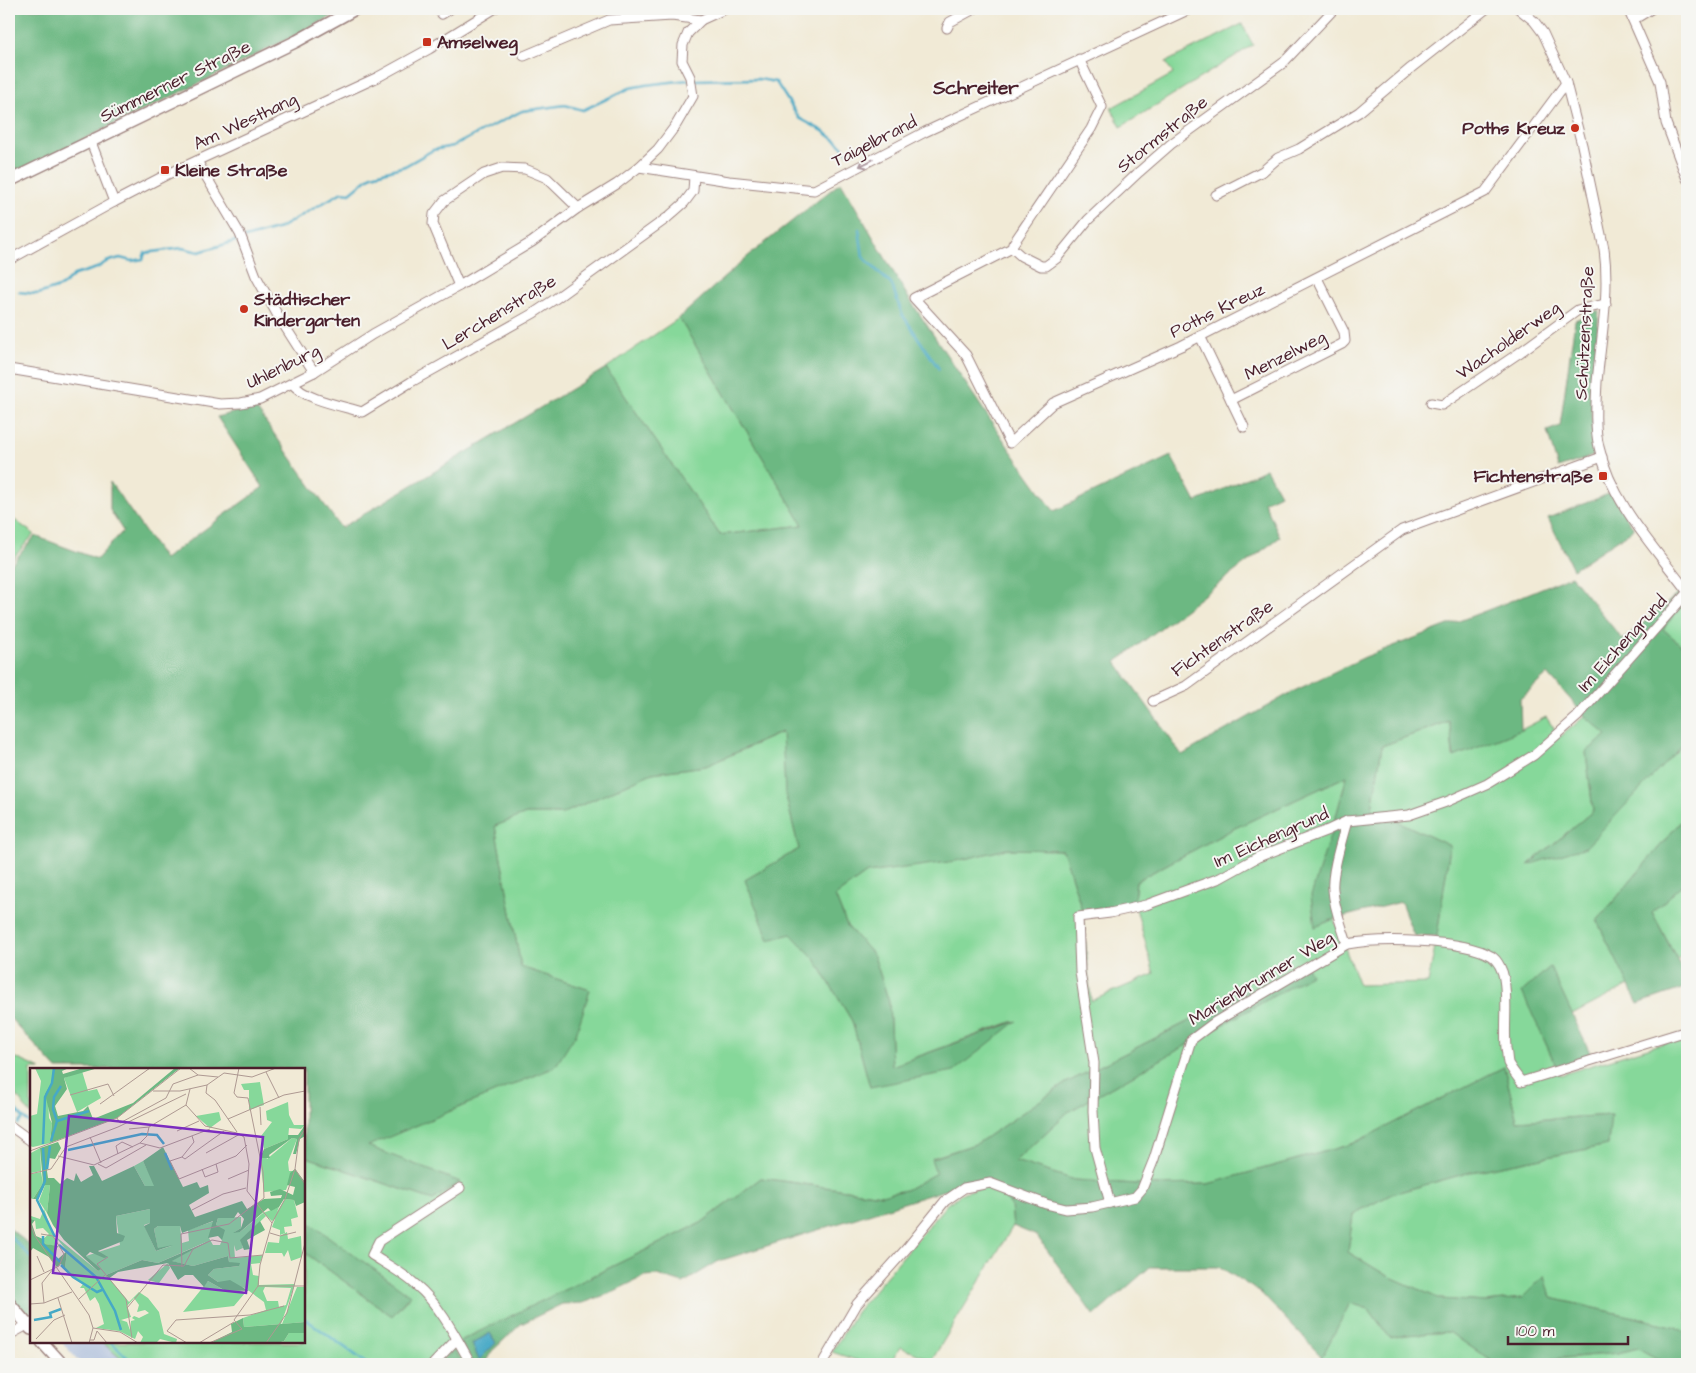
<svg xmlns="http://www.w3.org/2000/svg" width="1696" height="1373" font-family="'Architects Daughter',sans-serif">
<rect width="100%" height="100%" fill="#f6f6f2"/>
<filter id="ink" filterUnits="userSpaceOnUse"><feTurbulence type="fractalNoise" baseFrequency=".02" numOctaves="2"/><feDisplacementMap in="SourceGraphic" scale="10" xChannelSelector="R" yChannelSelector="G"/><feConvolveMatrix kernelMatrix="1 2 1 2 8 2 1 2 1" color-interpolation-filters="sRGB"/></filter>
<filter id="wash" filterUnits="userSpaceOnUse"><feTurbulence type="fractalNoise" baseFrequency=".0096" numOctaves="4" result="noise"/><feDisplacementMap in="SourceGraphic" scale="20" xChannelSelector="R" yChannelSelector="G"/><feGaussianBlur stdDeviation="1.12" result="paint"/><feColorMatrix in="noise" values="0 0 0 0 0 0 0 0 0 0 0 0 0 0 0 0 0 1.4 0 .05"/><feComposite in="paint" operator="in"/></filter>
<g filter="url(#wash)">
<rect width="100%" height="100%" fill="#f1ead6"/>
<path fill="#b6c5de" d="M62 1342H102L127 1364H81Z"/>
<g fill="#86d89a" stroke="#687c62">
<path d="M1242 24 1253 45 1121 127 1111 108 1173 74 1166 62Z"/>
<path d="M679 318 803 525 720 535 606 368Z"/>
<path d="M9 516 34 534 9 563Z"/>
<path d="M1683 604 1687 605V650L1663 629Z"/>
<path d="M1585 716 1608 735 1586 752 1593 811 1529 864 1675 753 1687 740V814L1597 921 1629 985 1572 1015 1550 967 1523 992 1560 1075 1687 1036V1334L1677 1327 1551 1298H1522L1486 1302 1440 1299 1386 1275 1348 1252 1353 1214 1392 1194 1471 1172 1608 1145 1610 1115 1517 1121 1504 1067 1352 1144 1208 1184 1151 1185 1075 1180 1015 1161 1068 1112 1310 975 1304 963 1066 1083 978 1143 932 1158 936 1173 906 1190 882 1195 761 1178 701 1223 460 1341 469 1364H127L102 1342H304V1252L392 1316 410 1296 304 1219V1156L433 1200 460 1182 367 1146 555 1067 590 990 521 967 495 826 526 814H562L652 773 706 766 783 732 785 792 799 849 745 880 815 959 852 1021 870 1087 1014 1021 892 1066 889 1002 874 956 847 926 835 896 867 873 959 860 1007 849 1063 850 1083 913 1091 1001 1154 974 1134 901 1136 881 1235 828 1347 776 1335 820 1315 927 1334 919 1359 985 1428 983 1437 936 1450 846 1372 809 1382 746 1450 721 1453 757 1521 730 1546 717 1560 737Z"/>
<path d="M1687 881V953L1677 959 1652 912Z"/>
<path d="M9 1057 16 1058 41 1069H31V1115L9 1085Z"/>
<path d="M991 1186 1011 1205 1013 1226 932 1360 900 1347 891 1364H868L832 1352 857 1311 947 1204 964 1192Z"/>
<path d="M1350 1303 1369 1309 1390 1338 1406 1335 1449 1332 1496 1364H1317Z"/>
<path d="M1638 1348 1667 1364H1502L1618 1353Z"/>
</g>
<g fill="#6cb882" stroke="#5b6c56">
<path d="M9 9H347L206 80 9 175Z"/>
<path d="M841 182 908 297 1009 448 1054 511 1171 456 1196 502 1266 469 1280 494 1264 502 1280 537 1116 662 1182 755 1292 692 1365 657 1498 606 1571 576 1623 640 1680 592 1687 598V605L1683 604 1663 629 1687 650V740L1586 847 1528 865 1593 811 1586 752 1607 735 1585 716 1548 674 1520 699 1521 730 1454 757 1449 721 1382 746 1372 809 1450 846 1437 936H1414L1401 902 1334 919 1315 927 1311 896 1335 820 1347 776 1235 828 1136 881 1134 901 1083 913 1063 850 1007 849 956 861 867 873 835 896 847 926 874 956 889 1002 892 1066 1017 1021 954 1071 870 1087 852 1021 815 959 791 934 769 940 745 880 799 849 785 792 782 732 706 766 652 773 562 814H526L495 826 521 967 590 990 576 1034 555 1067 368 1146 460 1182 433 1200 304 1156V1069H57L9 1017V567L35 536 97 559 123 531 110 510V482L164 559 263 487 217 417 255 407 341 528 606 368 720 535 803 525 679 318 747 257Z"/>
<path d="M1599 310 1591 412 1596 455 1558 468 1547 431 1560 426 1575 320Z"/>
<path d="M1611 493 1634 529 1573 569 1548 518Z"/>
<path d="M1687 814V881L1652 912 1687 979V987L1638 1004 1597 921Z"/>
<path d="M1305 963 1311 975 1068 1112 1015 1161 1075 1180 1151 1185 1208 1184 1352 1144 1504 1067 1517 1121 1611 1115 1608 1145 1471 1172 1392 1194 1353 1214 1348 1252 1386 1275 1440 1299 1486 1302 1522 1298 1545 1275 1551 1298 1677 1327 1687 1334V1364H1667L1638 1348 1618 1353 1496 1364 1449 1332 1406 1335 1390 1338 1369 1309 1350 1303 1322 1357 1261 1293 1220 1267H1150L1094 1316 1037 1236 1013 1226 1011 1205 991 1186 964 1184 719 1261 683 1283 657 1275 645 1276 608 1294 583 1303 562 1304 521 1324 492 1351 484 1364H473L460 1341 701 1223 761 1178 881 1195 906 1190 936 1173 931 1159 978 1143 1066 1083Z"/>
<path d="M1550 967 1592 1057 1557 1068 1522 992Z"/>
<path d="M304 1219 410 1295 392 1316 304 1252Z"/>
<path d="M9 1228 31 1246V1314L29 1316 9 1296Z"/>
<path d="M453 1350 464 1364H441Z"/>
</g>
<path fill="#46a9c6" stroke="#486478" d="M490 1333 496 1343 479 1360 472 1344Z"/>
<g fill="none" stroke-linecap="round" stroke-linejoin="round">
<g stroke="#46a9c6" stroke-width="2.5">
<path d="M694 80 759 79 776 82 799 118 823 131 839 143 848 153"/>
<path d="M859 229 863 257 892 285 902 314 939 369"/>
<path d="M245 238 280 228 342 192 350 193 372 175 405 166 433 150 453 146 522 111 565 105 583 110 630 88 645 85 688 80"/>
<path d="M19 292 38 294 62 286 74 275 97 268 106 262 120 258 132 261 143 259 145 253 182 248 199 252 239 240"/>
<path d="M9 1102 23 1118 31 1124"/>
<path d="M18 1124 23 1118"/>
<path d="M9 1235 31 1258"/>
<path d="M304 1318 368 1364"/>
<path d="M111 1342 134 1364"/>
</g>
</g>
</g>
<g filter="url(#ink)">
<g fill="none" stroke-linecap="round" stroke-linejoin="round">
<g stroke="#9e8480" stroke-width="11">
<g id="minor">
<path d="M438 9 442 14 450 9"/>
<path d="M1519 9 1534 21 1543 33 1566 83 1582 145 1604 249C1610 294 1601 338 1597 382 1596 403 1594 426 1599 447 1611 502 1654 547 1687 591"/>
<path d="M1628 9 1660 82 1666 123 1687 179"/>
<path d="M1633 20 1651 9"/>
<path d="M947 28 950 22 974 9"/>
<path d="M524 56 609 20 672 16 701 20"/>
<path d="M1079 59 1102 107 1091 129 1013 244 1012 248 914 298 966 355 1010 443 1053 403 1181 346 1485 192 1566 83"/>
<path d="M91 142 114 202"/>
<path d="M197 161 240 234 256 276 277 314 314 372"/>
<path d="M639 167 729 181 814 190 925 132 1190 9"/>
<path d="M1216 195 1263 171 1278 158 1299 149 1359 112 1411 68 1486 9"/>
<path d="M1012 248 1021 256 1041 266H1046L1057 258 1088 220 1139 172 1171 144 1283 63 1334 9"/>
<path d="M9 260 114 202 166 175 378 77 429 49 494 9"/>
<path d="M459 286 433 224 434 214 444 201 484 174 502 168 525 169 547 178 578 208"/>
<path d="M1200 336 1231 400 1342 344 1345 341 1344 332 1317 278"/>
<path d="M9 369 220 404 241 403 260 399 314 372 373 334 459 286 532 242 578 208 617 184 639 167 658 149 676 125 693 96 690 77 682 61 683 45 688 33 701 20 725 9"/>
<path d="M292 383C304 400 343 406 362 412L411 382 534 313 555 299 667 218 684 203 693 191 694 176"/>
<path d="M1231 400 1244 427"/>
<path d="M1431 403 1442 405 1519 353 1578 310 1606 304"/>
<path d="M1153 701 1186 686 1402 530 1602 457"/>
<path d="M1347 821C1342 839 1331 873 1333 890 1334 909 1342 926 1347 944"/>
<path d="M9 1125 31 1141"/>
<path d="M460 1188 379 1241 372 1255C386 1264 403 1273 416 1285 440 1305 456 1337 471 1364"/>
<path d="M1110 1203 1095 1148 1093 1111 1094 1063 1080 972 1078 917 1110 913 1146 905 1220 878 1258 857 1328 830 1347 821 1409 815 1446 802 1487 784 1534 755 1577 717 1687 593"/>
<path d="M9 1335 31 1323"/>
<path d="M433 1364 456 1340"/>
<path d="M822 1364 857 1304 907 1248 945 1201 964 1188 990 1183 1046 1204 1066 1209 1092 1207 1135 1197 1142 1189 1154 1159 1191 1040 1215 1022 1347 944C1380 938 1463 939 1491 956 1498 960 1503 971 1504 979 1508 1001 1504 1025 1506 1048 1507 1052 1507 1058 1508 1063 1511 1069 1517 1076 1521 1082L1687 1031"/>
</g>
</g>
<g stroke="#9e8480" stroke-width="14">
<g id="major">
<path d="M9 181 297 41 355 9"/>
<path d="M9 1303 31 1329"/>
<path d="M42 1342 62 1364"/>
</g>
</g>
<use href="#minor" stroke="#fff" stroke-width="9"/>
<use href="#major" stroke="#fff" stroke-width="11"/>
</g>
<defs><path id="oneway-shaft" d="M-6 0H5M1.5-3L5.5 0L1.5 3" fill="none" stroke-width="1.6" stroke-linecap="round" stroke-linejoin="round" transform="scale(1.25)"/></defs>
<use stroke="#ae9aa0" href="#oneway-shaft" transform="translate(866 163) rotate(153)"/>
</g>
<g fill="#c8321e" stroke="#f6f6f2" stroke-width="2">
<rect x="422" y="37" width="10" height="10" rx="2.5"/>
<circle cx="1575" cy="128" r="5"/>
<rect x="160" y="165" width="10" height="10" rx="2.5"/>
<circle cx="244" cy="309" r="5"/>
<rect x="1598" y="471" width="10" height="10" rx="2.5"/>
</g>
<g text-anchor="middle" stroke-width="4" stroke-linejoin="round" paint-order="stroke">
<g font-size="18" font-weight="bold" fill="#4a1f2b" stroke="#f6f6f2" text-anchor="start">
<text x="437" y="48">Amselweg</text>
<text x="1565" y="134" text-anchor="end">Poths Kreuz</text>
<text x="175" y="176">Kleine Straße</text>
<text x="254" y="305">Städtischer<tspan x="254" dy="21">Kindergarten</tspan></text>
<text x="1593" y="482" text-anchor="end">Fichtenstraße</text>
</g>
<g font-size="18" fill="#4a1f2b" stroke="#f6f6f2">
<text transform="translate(175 81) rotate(-26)" y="6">Sümmerner Straße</text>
<text transform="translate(245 121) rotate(-25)" y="6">Am Westhang</text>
<text transform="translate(1162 134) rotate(-39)" y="6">Stormstraße</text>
<text transform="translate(874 141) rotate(-27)" y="6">Taigelbrand</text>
<text transform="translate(1217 310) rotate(-26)" y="6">Poths Kreuz</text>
<text transform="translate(499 312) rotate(-31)" y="6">Lerchenstraße</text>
<text transform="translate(1584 333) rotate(-87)" y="6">Schützenstraße</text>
<text transform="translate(1508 340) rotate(-35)" y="6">Wacholderweg</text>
<text transform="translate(1285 355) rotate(-27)" y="6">Menzelweg</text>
<text transform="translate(283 366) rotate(-26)" y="6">Uhlenburg</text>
<text transform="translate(1222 638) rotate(-35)" y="6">Fichtenstraße</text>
<text transform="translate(1622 643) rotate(-48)" y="6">Im Eichengrund</text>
<text transform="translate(1271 837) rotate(-24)" y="6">Im Eichengrund</text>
<text transform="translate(1261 978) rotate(-31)" y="6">Marienbrunner Weg</text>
</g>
<g font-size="19" font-weight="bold" fill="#4a1f2b" stroke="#f6f6f2">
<text x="976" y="94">Schreiter</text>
</g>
</g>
<g transform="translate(30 1068)">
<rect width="275" height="275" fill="#f1ead6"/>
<path d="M5 0H23L24 3 18 29 19 50 22 55 20 75 3 79 0 78V48L7 46 11 13ZM52 3 58 23 67 21 71 30 47 44 34 10ZM230 14 234 37 219 42V22H214L211 16ZM258 34 259 47 264 57H275L271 61 259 60 258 71 234 81 231 68 242 54 237 52 236 43ZM189 44 191 52 180 60 166 48ZM262 70 267 71 258 94 259 103H263L256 122 234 124 230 90 236 88 237 91ZM10 80 11 103 1 105V85ZM113 93 125 118H115L104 98ZM11 104 13 115 3 131 0 130 1 106ZM15 117H20L17 145 9 133ZM255 131 264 132 268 149 261 151 262 158 254 159 255 165 250 167V162L242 159 245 151 242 153 233 145 249 139 247 144ZM14 141 27 177 25 178 15 176 13 171 19 166 13 160 6 161 5 152 0 151V143L1 148 10 151ZM120 141V155L114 157 126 183 141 178 128 181 124 161 128 158H150L152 175 159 173 158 162 184 153 179 170 183 177H190L192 172 186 157 188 150 211 149V160L205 164H210L233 145 236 148 211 172 213 180 206 183 204 177 205 190 233 187 230 195 221 196 223 207 229 208V217L265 216 251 256 214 259 213 250 236 242 234 234 215 220 188 214 178 207 184 201 209 198 199 194 198 188 163 198 141 193 176 174 128 195 112 192 76 207 99 234 109 224 118 230 129 244 134 266 147 271 146 275 130 271 126 275H110L113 269 108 263 105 271 89 263 66 260 74 256 69 236 65 229 60 233 54 220H50L53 216 31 198 35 199 37 183 25 168 68 203 70 201 56 188 90 177 86 148ZM235 219 261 220 256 237 249 239 248 233H237L233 223ZM104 230 109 237 107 244 115 242 119 245 109 250 104 248 102 250 105 252 101 253 100 262 97 254 91 252 101 249 97 238ZM257 164 258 171 271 168 272 189 261 193 258 182 254 189 252 185H235L238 174 249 175 250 168ZM138 195 140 200 129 215 118 212ZM178 213 194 222H210L215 225 204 238 153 244ZM267 219H275V254L252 256ZM259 265H275V274L248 275 254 273Z" fill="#86d89a" fill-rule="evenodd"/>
<path d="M23 0H39L32 3 33 6 53 0H68L34 10 37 21 25 38 28 48 53 43 58 38 63 51 103 35 145 0H150L87 50 20 75 22 55 15 26 22 14ZM275 57V68L270 71 266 86H263L267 71 262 70 239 87 240 90H230L234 81 258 71V67H268ZM28 74 31 80 25 91 19 90 17 103 18 110H24L30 116 37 110 44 113 46 105 51 114 63 107 59 98H64L72 113 104 98 115 118H124L113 93 133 79 153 119 167 114 170 120 178 117 179 125 159 137 165 149 212 133 217 141 234 131 251 130 252 127 241 128 240 124 250 121 263 127 265 119 257 117 260 105 265 101 275 114V134L266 138 264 132 254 131 249 139 241 143 238 140 210 164 203 165 211 160 214 151 208 144 204 150H188L186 157 195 162 192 172 188 168 178 170 183 153 152 165 150 158H128L124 161 128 180 143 177 126 183 114 158 120 155V141L86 148 87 165 95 168 93 173 68 183 78 189 74 190 60 184 56 188 71 201 68 203 34 172 23 157 17 145 20 117H15L8 131H3L13 115 10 80ZM1 151 5 152 2 156 6 168 13 171 15 176 28 178 24 187 28 191 37 183 35 200 31 196 27 199 19 189 3 180 0 184ZM230 153 235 162 217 172 220 181 214 182 210 172ZM177 174 142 193 163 198 198 188 199 194 210 195 209 198 184 201 178 207 188 214 200 212 219 223 194 222 178 213 174 219 163 207H155L148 212 138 195 88 204 78 211 76 207 112 192 128 195ZM213 250 214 259 275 254V265H259L254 273 248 275H180L202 264 201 256Z" fill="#6cb882"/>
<path fill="none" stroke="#46a9c6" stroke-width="2.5" d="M27 53 59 43M21 73 27 53 23 41 24 29 31 18M13 76 15 29 22 15 24 0M13 80 15 113 7 132 25 169M38 82 112 66 127 67 134 76M135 85 142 102M17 101 20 78M13 168V176L30 194M29 177 66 209 85 243 91 262M31 197 43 209 67 224 72 222M4 252 21 249 20 245 31 241"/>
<path fill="none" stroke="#ae9992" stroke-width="1" d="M159 0 168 7 188 9M209 0 204 25 207 29 218 30 233 104 234 130 225 137M236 4 249 30M177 17 176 25 185 32 207 64M160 21 156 37 175 58 207 65 214 69 219 96 217 123 242 155 230 197 228 218 204 252 212 261 179 275M123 23H150L177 17 194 5 222 9 246 0M40 27 78 16 84 28M70 36 120 0M230 39 231 57M87 50 90 55 136 30 143 16 168 7M198 51 254 27 275 23M119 59 156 37M99 61 119 59M147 63 169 53M162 68 164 74 152 89 140 93 149 111 206 88 217 77M60 69 71 95M110 75 130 80 180 61M0 83 87 50 151 0M176 85 210 66M88 86 86 78 92 74 103 79M28 88 64 97 110 75 117 68 119 59M152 89 155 91 194 63M68 96 76 100 116 77M0 97V127M172 101 175 109 188 104 186 96M265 101 275 116M0 106 21 101 36 79 88 59 156 26M198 111 219 102M162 142 193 126 216 120M0 155 5 168 59 247 63 260 59 275M242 155 255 131 265 101 269 71 275 61M240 165 250 168 266 164M7 188 14 204M78 189 67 196 96 231 102 270M152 199 151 166 199 156 225 136M0 212 29 198 34 186 23 168 11 166M228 218H275M28 230 42 275M49 231 75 207M14 235 42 224M0 236 14 235 12 215 23 201M97 240 133 197 154 198 163 181 182 172 198 175 200 190 233 187M63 260 90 264 108 275M6 271 24 252 35 247M60 272H64L67 263 77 275M157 275 137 263 146 252 220 247 254 238M169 275 204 254M236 275 257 245 275 175"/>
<path fill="#7b2cbf" fill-opacity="0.15" stroke="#7b2cbf" stroke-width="2.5" d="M39 48 233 69 216 225 23 205Z"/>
<rect width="275" height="275" fill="none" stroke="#4a1f2b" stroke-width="2.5"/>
</g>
<rect width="1696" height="1373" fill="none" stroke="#f6f6f2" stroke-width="30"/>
<path d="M1508 1336v8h120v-8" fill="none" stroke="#4a1f2b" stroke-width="2.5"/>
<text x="1516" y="1336" font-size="15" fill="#4a1f2b" stroke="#f6f6f2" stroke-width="4" paint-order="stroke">100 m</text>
</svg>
